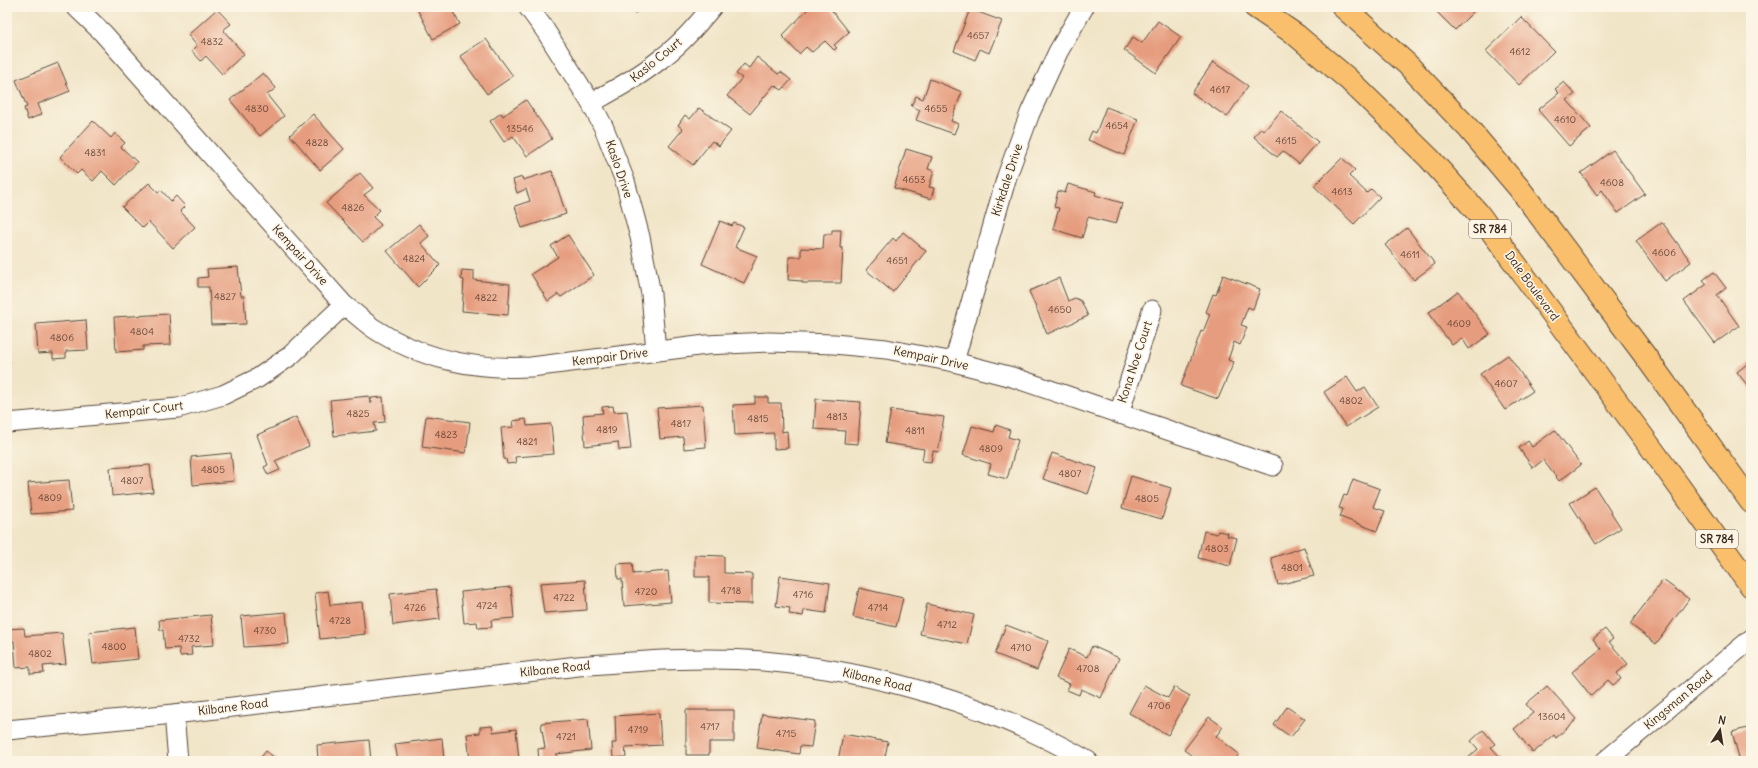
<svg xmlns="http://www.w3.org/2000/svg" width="1758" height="768" font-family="Delius,sans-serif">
<rect width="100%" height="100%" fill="#fcf5e5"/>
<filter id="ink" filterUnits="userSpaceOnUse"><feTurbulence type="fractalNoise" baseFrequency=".025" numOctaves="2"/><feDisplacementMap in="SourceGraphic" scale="8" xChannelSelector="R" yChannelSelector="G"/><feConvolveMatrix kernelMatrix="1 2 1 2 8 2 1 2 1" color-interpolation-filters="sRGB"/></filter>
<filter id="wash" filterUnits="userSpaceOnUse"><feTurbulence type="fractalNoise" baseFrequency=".012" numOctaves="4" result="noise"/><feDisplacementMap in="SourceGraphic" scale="16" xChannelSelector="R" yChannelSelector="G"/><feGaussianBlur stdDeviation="0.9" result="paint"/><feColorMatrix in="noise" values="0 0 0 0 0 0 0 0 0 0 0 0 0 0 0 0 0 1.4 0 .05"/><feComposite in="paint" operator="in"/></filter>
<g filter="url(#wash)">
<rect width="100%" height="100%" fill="#f1e5c8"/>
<g id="blocks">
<g fill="#e69c7e">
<path d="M416 7H450L460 24 433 39Z"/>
<path d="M606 7H637L636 13Z"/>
<path d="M810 7H829L849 32 834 45 837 48 834 50 825 41 812 52 806 47 799 54 782 36Z"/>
<path d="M1432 7H1474L1476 9 1455 30Z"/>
<path d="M217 9 231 24 223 30 244 54 222 74 206 56 201 61 192 51 197 46 188 35Z"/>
<path d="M970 9 1002 21 989 53 980 49 975 60 954 51Z"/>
<path d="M1521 17 1554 51 1519 85 1486 51Z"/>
<path d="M1158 21 1181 37 1156 73 1124 50 1133 37 1142 43Z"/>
<path d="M486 39 513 76 487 94 460 56Z"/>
<path d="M757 57 778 74 781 72 791 80 782 90 774 85 750 114 727 96 742 78 736 74 744 64 749 68Z"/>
<path d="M1213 62 1248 86 1227 117 1192 93Z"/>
<path d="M58 63 70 91 38 104 42 114 28 120 24 108 27 107 16 80Z"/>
<path d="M263 73 276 88 267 95 284 116 260 136 230 100Z"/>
<path d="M930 79 962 92 951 121 958 124 954 134 916 120 920 110 911 106 916 96 923 99Z"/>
<path d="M1564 82 1575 94 1567 100 1591 128 1569 146 1538 110 1559 93 1555 89Z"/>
<path d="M526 100 552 139 527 156 513 136 504 142 490 121 501 113 503 116Z"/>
<path d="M1106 107 1138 119 1124 155 1088 140 1092 131 1096 133Z"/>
<path d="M699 108 731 131 719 146 712 141 693 165 669 146 683 129 678 125 685 115 690 119Z"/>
<path d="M1281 111 1318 142 1299 164 1283 151 1277 157 1254 137 1261 128 1264 131Z"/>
<path d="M313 114 344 149 320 170 290 135Z"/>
<path d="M93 121 111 138 115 133 125 143 121 147 137 162 116 185 102 171 93 181 81 170 77 174 60 157Z"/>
<path d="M906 149 932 157 928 169 934 171 929 187 934 188 931 199 894 188Z"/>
<path d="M1613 150 1645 194 1618 213 1602 190 1597 195 1581 173Z"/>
<path d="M1342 158 1355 170 1349 176 1367 193 1371 189 1380 197 1354 224 1314 186Z"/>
<path d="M552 171 566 214 522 228 515 206 530 201 526 189 517 193 513 180 522 177 523 180Z"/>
<path d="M360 173 373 188 364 195 380 210 373 217 381 225 363 242 326 203Z"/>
<path d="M149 183 158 192 161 190 171 201 176 196 185 206 180 211 195 227 173 248 149 222 143 228 122 207Z"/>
<path d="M1068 184 1096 192 1095 195 1122 203 1116 224 1088 217 1082 238 1053 229 1059 208 1054 207 1058 191 1065 193Z"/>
<path d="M720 221 732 226 734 223 744 227 735 247 757 256 744 283 702 264Z"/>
<path d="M1662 222 1691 262 1665 281 1636 241Z"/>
<path d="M419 224 429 236 421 243 440 265 418 287 387 251Z"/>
<path d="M1407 228 1435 264 1414 280 1385 245Z"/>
<path d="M832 230H841L840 248H843L841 283H802V281L788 280 789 257H801V248L823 249 824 234H832Z"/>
<path d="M903 232 926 251 893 292 866 270 893 238 896 241Z"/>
<path d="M568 235 594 275 561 297 558 294 548 301 531 274 558 257 551 246Z"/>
<path d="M238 267 241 296H244L246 324 211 325 209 287H198V278L208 277 207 269Z"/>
<path d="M462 270 474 271V280L510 284 508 315 462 311 464 280 461 279Z"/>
<path d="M1714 272 1726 288 1717 295 1739 326 1715 343 1684 301 1707 284 1703 280Z"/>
<path d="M1223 275 1260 289 1253 309 1248 307 1241 325 1247 327 1240 345 1234 342 1228 360 1234 362 1218 399 1181 386 1201 331 1203 332 1210 314 1206 312 1213 294 1216 295Z"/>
<path d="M1059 278 1068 301 1075 298 1081 301 1088 316 1047 334 1029 291Z"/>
<path d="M1458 291 1490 334 1469 349 1462 338 1452 345 1428 313Z"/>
<path d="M169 314 171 345 143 346V350L116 352 114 317Z"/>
<path d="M86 320 88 350 66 351V358L53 359V353L38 354 36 324Z"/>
<path d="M7 341 10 363H7Z"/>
<path d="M1508 355 1533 391 1505 410 1480 374Z"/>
<path d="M1751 361V390L1737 372Z"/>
<path d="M1347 377 1357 392 1365 387 1378 407 1346 427 1324 392Z"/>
<path d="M369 396 370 403H372L371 398 383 397 385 422 374 423 376 431 334 436 330 400Z"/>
<path d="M755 397H768V403H781L782 432 787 431 788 448 774 449V433L735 435 733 405 755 404Z"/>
<path d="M816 399 861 402 858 444 844 443 845 431 814 429Z"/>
<path d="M703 405 706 447 684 449 683 437 660 439 657 408Z"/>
<path d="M613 406 614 412 627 411 631 449 619 450 618 442 585 446 583 415 603 413 602 407Z"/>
<path d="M891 410 944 417 938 452 933 451 931 462 922 461 924 449 885 443Z"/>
<path d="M426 416 470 422 466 453 422 447Z"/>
<path d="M296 417 309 446 275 461 280 470 268 475 264 467 268 465 257 435Z"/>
<path d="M526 419 527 426 551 424 554 454 515 457 516 463 507 464 506 459H504L501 428 514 427 513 421Z"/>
<path d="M996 425 1010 430 1008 437 1018 440 1007 479 988 474 991 464 963 455 972 426 994 432Z"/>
<path d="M1555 430 1581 465 1559 481 1543 460 1533 468 1519 448 1528 441 1532 447Z"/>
<path d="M231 453 234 481 193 485 191 457Z"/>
<path d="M1052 453 1097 468 1088 494 1043 479Z"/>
<path d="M150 465 153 492 112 496 110 468Z"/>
<path d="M1131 476 1171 488 1162 519 1122 508Z"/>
<path d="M1353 479 1380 489 1373 507 1385 511 1377 531 1340 517 1343 509 1339 508 1344 495 1347 496Z"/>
<path d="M69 480 72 511 31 514 28 483Z"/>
<path d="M1595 487 1621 528 1596 544 1570 503Z"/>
<path d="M1204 531 1217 534 1218 531 1228 533 1227 536 1237 538 1230 566 1198 558Z"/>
<path d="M1304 547 1314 576 1278 585 1271 558Z"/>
<path d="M695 555 724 556V573L752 574V604L709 603V577H695Z"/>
<path d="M632 563 633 574 668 571 671 602 624 606 622 579H618L617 564Z"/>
<path d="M780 576 830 583 826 613 804 610 803 616 789 614 790 608 776 606Z"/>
<path d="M585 580 587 610 544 613 540 583Z"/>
<path d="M1663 580 1689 599 1656 644 1630 624Z"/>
<path d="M511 587 514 618 491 620 492 627 478 628 477 622 464 623 461 592Z"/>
<path d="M859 588 903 598 896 627 853 617Z"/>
<path d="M436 589 440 619 393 625 390 594Z"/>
<path d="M328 591 330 605 362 602 365 634 320 639 315 593Z"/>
<path d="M927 604 974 615 967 644 920 634Z"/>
<path d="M286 612 289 644 244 647 241 616Z"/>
<path d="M211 615 214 645 191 647 192 655 180 656 179 648 165 649 163 630H160L159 620Z"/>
<path d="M1006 625 1048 641 1037 670 995 654Z"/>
<path d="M135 627 138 659 93 664 89 632Z"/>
<path d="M24 628 25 636 62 633 66 664 43 666 44 673 30 674V667L16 668 14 641 8 642 7 629Z"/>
<path d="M1605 629 1613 639 1609 642 1628 664 1617 673 1621 679 1613 685 1608 680 1591 696 1572 672 1601 649 1593 639Z"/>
<path d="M1092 646 1119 658 1101 698 1081 689 1079 695 1067 690 1070 684 1056 678 1069 649 1087 657Z"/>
<path d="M1144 685 1168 698 1174 687 1190 696 1168 735 1129 713Z"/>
<path d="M1547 686 1577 719 1556 738 1554 735 1533 753 1514 729 1533 713 1526 704Z"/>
<path d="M1287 707 1305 719 1291 737 1274 725Z"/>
<path d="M686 710H734V742H709V755H686Z"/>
<path d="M659 713 661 745 625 747 626 757 613 758 612 743H616L615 716Z"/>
<path d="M762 714 815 721 811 747 800 746 799 754 757 748Z"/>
<path d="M1209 717 1223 727 1216 736 1239 754 1234 761H1199L1184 750Z"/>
<path d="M588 719 591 750 556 754 557 761H539L538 749 545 748 541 723Z"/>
<path d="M492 726 493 732 516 729 519 761H470L467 734 480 733V727Z"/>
<path d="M1751 727V759L1740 761 1732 732Z"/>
<path d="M1483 730 1495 744 1491 747 1504 761H1465L1478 749 1471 741Z"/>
<path d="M843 734 888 742 884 761H838Z"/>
<path d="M442 738 444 761H398L395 744Z"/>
<path d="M369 740 371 761H318L317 745Z"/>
<path d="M266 751 279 761H258Z"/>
</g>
</g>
</g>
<g filter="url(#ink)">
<use href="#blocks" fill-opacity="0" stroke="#564638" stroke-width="1"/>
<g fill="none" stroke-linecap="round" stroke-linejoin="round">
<g stroke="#564638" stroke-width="21">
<g id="minor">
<path d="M76 7 103 33 344 305C354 312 363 321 373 328 420 359 476 370 531 367L706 345 770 342 834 344 886 349 954 362 1012 377 1273 466"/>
<path d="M528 7 545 30 591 103 604 128 625 181 640 237 651 294 656 351"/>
<path d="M591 103C616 89 640 76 662 58 681 44 697 25 712 7"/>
<path d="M954 362 1007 176 1030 113 1058 52 1084 7"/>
<path d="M1119 414 1152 310"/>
<path d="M7 423 178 408 223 395 258 378 290 356 344 305"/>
<path d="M174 714 178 761"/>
<path d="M7 730 174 714 578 666C640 661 702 656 763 661 875 671 991 705 1088 761"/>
<path d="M1605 761 1751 639"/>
</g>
</g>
<g stroke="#564638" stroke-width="24">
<g id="primary">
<path d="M1255 7 1296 35 1348 79 1429 158 1478 213 1652 449 1751 586"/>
<path d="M1343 7 1407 64 1469 129 1519 188 1643 353 1751 502"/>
</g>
</g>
<use href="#minor" stroke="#fff" stroke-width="19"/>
<use href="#primary" stroke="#f9bf6c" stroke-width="22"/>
</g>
</g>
<g text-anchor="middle" stroke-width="3.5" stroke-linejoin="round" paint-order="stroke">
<g font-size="10" fill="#664636">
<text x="978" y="39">4657</text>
<text x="212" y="45">4832</text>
<text x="1520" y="55">4612</text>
<text x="1220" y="93">4617</text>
<text x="257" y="112">4830</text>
<text x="936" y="112">4655</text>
<text x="1565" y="123">4610</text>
<text x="1117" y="129">4654</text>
<text x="520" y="132">13546</text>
<text x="1286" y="144">4615</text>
<text x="317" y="146">4828</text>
<text x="95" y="156">4831</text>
<text x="914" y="183">4653</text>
<text x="1612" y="186">4608</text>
<text x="1342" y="195">4613</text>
<text x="353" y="211">4826</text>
<text x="1664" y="256">4606</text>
<text x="1410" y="258">4611</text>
<text x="414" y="262">4824</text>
<text x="897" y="264">4651</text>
<text x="225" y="300">4827</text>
<text x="486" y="301">4822</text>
<text x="1060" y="313">4650</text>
<text x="1459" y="327">4609</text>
<text x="142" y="335">4804</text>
<text x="62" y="341">4806</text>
<text x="1506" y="387">4607</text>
<text x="1351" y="404">4802</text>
<text x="358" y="417">4825</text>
<text x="837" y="420">4813</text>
<text x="758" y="422">4815</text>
<text x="681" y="427">4817</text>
<text x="607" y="433">4819</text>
<text x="915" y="434">4811</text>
<text x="446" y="438">4823</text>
<text x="527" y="445">4821</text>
<text x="991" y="452">4809</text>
<text x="213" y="473">4805</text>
<text x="1070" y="477">4807</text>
<text x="132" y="484">4807</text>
<text x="50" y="501">4809</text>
<text x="1147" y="502">4805</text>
<text x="1217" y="552">4803</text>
<text x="1292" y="571">4801</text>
<text x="731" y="594">4718</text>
<text x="646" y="595">4720</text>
<text x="803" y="598">4716</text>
<text x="564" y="601">4722</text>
<text x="487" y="609">4724</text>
<text x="415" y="611">4726</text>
<text x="878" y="611">4714</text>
<text x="340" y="624">4728</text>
<text x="947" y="628">4712</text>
<text x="265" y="634">4730</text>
<text x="189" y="642">4732</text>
<text x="114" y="650">4800</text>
<text x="1021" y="651">4710</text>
<text x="40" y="657">4802</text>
<text x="1088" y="672">4708</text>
<text x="1159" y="709">4706</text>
<text x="1552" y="720">13604</text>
<text x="710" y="730">4717</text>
<text x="638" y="733">4719</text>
<text x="786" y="737">4715</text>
<text x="566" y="740">4721</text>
</g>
<g fill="#fcf5e5" stroke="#75675a" stroke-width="1">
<rect x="1469" y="220" width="42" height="18" rx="3"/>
<rect x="1696" y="530" width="42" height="18" rx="3"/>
</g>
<g font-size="11" font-weight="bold" fill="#3b2a1e">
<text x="1490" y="233">SR 784</text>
<text x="1717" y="543">SR 784</text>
</g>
<g font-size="12" fill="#3b2a1e" stroke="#fcf5e5">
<text transform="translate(656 60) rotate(-39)" y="4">Kaslo Court</text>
<text transform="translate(619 169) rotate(71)" y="4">Kaslo Drive</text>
<text transform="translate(1007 180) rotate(-72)" y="4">Kirkdale Drive</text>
<text transform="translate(300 255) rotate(48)" y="4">Kempair Drive</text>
<text transform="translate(1532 286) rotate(54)" y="4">Dale Boulevard</text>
<text transform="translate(610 357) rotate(-7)" y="4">Kempair Drive</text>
<text transform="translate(931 358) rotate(12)" y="4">Kempair Drive</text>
<text transform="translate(1135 362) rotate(-72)" y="4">Kona Noe Court</text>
<text transform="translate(144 410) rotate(-7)" y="4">Kempair Court</text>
<text transform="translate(555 669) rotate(-6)" y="4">Kilbane Road</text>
<text transform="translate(877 680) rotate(13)" y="4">Kilbane Road</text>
<text transform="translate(1678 700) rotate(-40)" y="4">Kingsman Road</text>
<text transform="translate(233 707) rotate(-7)" y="4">Kilbane Road</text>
</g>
</g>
<rect width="1758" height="768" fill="none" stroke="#fcf5e5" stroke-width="24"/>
<g transform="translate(1720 730) rotate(12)" stroke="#fcf5e5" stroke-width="3" paint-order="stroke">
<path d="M0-3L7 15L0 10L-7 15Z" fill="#3b2a1e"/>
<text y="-6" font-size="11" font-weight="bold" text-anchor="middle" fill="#3b2a1e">N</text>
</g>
</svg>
